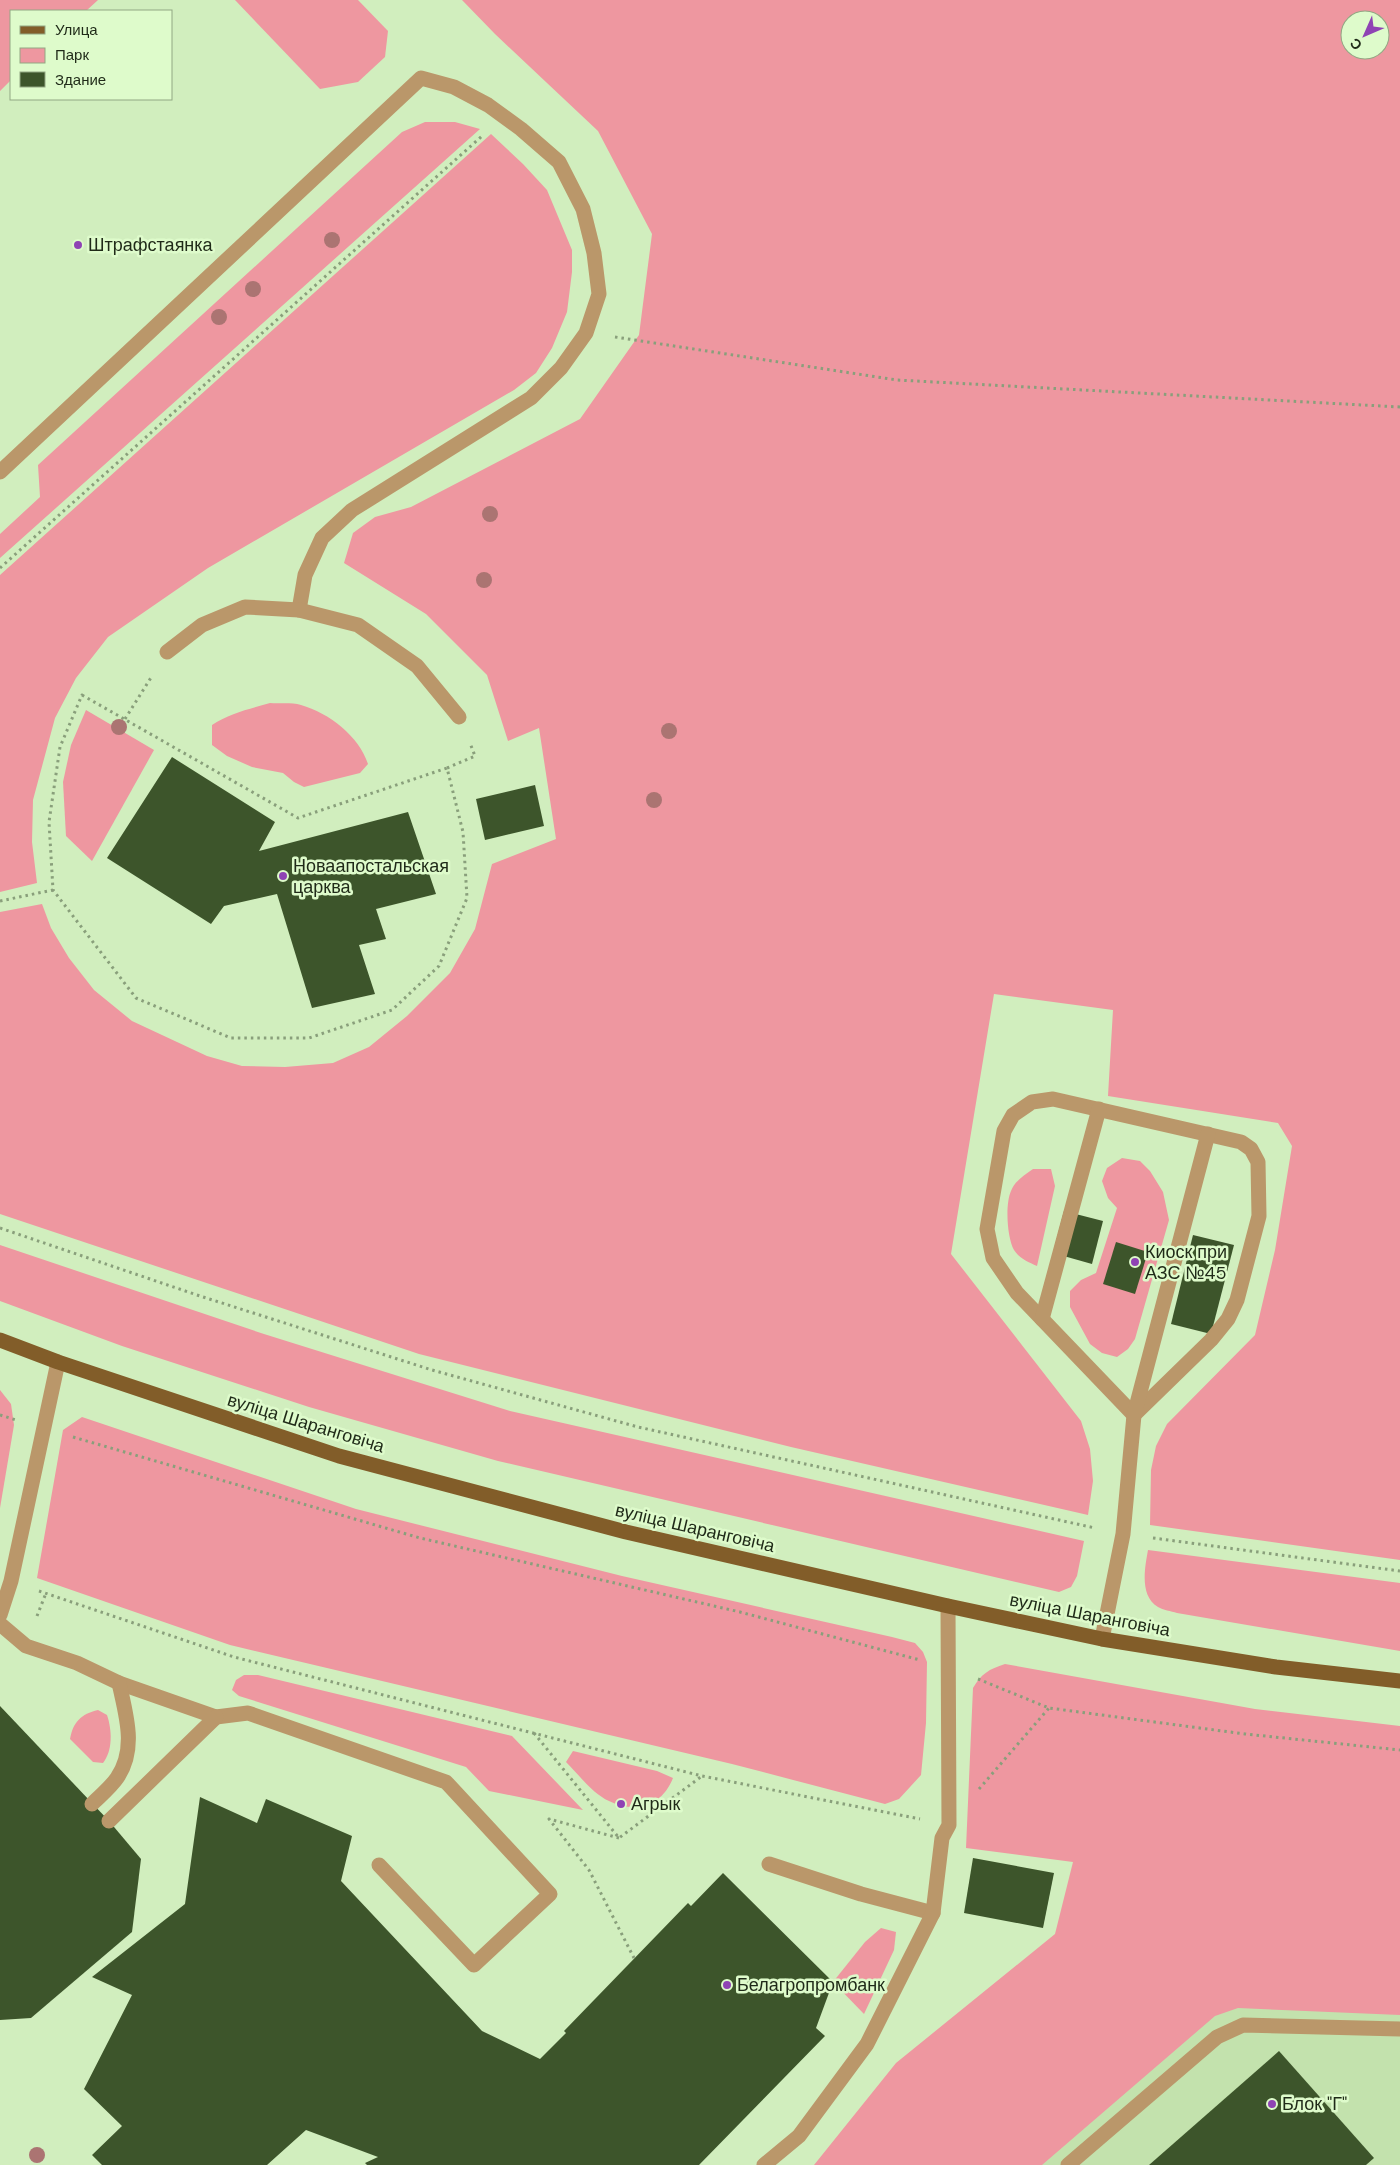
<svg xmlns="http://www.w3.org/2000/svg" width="1400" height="2165" font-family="'DM Sans',sans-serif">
<rect width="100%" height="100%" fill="#d1eebe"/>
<path fill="#c3e2ad" d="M1118 1959 1400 1968V2165H886Z"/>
<g fill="#ee97a0" fill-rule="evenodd">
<path d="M0 0H98L86 11H11V80L0 91Z"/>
<path d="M235 0H358L388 31 385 57 358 82 320 89Z"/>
<path d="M462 0H1400V1560L1150 1525 1151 1470 1156 1446 1167 1424 1255 1335 1275 1250 1292 1146 1278 1123 1108 1096 1113 1010 994 994 951 1254 1081 1421 1090 1449 1093 1481 1088 1515 791 1447 419 1354 0 1214V912L42 904 51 928 69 958 94 990 132 1021 207 1056 242 1066 285 1067 333 1063 369 1047 407 1016 450 973 475 929 492 864 556 839 539 728 508 741 487 675 426 614 344 563 353 533 375 517 411 507 580 419 639 335 652 234 598 131 495 34ZM1350 20H1380V50H1350Z"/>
<path d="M425 122H455L480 129 0 558V534L40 497 38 465 402 132Z"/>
<path d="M491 134 523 164 547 190 572 250V272L567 312 552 348 536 373 514 390 208 568 108 637 76 678 55 718 33 800 32 842 37 883 0 892V575Z"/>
<path d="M270 703C279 704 291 702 301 705 329 713 359 736 368 764L360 773 304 787 294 782 283 773 252 767 227 756 212 745V725C230 713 249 709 270 703Z"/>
<path d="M86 710 154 750 92 861 66 836 63 782 71 745Z"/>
<path d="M1122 1158 1140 1161 1150 1171 1163 1192 1169 1220 1135 1339 1128 1349 1117 1357 1102 1353 1090 1344 1070 1307V1291L1081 1280 1096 1273 1117 1208 1108 1198 1102 1181 1107 1168Z"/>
<path d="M1033 1169H1051L1055 1186 1037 1266C1028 1262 1019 1258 1014 1250 1007 1238 1005 1204 1011 1191 1015 1181 1024 1175 1033 1169Z"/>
<path d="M0 1245 264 1334 510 1411 1084 1541 1077 1576 1071 1587 1059 1592 498 1461 309 1407 122 1346 0 1301Z"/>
<path d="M0 1390 11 1404 14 1425 0 1508Z"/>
<path d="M82 1417 356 1509 622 1576 892 1637 915 1643 923 1652 927 1662 926 1723 921 1775 899 1799 885 1804 732 1764 230 1645 37 1578 63 1430Z"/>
<path d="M1148 1550 1400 1583V1651L1177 1613C1171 1611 1163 1610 1158 1607 1139 1596 1145 1567 1148 1550Z"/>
<path d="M1005 1664 1255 1709 1400 1726V2015L1238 2008 1215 2016 1042 2165H814L896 2063 1055 1934 1073 1862 966 1848 973 1688C981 1674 989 1669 1005 1664Z"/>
<path d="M244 1675H258L512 1736 583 1810 489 1791 466 1767 239 1696 232 1690 236 1680Z"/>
<path d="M98 1710 107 1715C112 1730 113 1750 103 1763L93 1762 70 1739C73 1722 81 1714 98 1710Z"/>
<path d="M573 1751 657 1771 673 1778C662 1806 636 1814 609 1801 593 1794 579 1775 566 1762Z"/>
<path d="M881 1928 896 1932 894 1950 864 2014 833 1982 865 1942Z"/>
</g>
<g fill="#3d552b">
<path d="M172 757 275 822 259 851 408 812 436 894 376 909 386 939 359 945 375 994 312 1008 277 894 224 906 211 924 107 858Z"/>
<path d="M535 785 544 826 485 840 476 799Z"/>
<path d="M1064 1211 1103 1221 1092 1264 1053 1253Z"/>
<path d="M1193 1235 1234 1245 1211 1334 1171 1324Z"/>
<path d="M1116 1242 1148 1252 1135 1294 1103 1284Z"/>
<path d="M0 1706 109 1821 141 1859 132 1932 31 2018 0 2020Z"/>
<path d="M200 1797 257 1823 266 1799 352 1836 341 1881 482 2031 540 2059 566 2033 564 2031 688 1903 691 1906 723 1873 833 1982 816 2028 825 2036 699 2165H367L365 2163 378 2157 306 2130 267 2165H102L92 2155 122 2126 84 2089 132 1995 92 1977 185 1904Z"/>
<path d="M973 1858 1054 1873 1043 1928 964 1913Z"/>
<path d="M1279 2051 1374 2158 1366 2165H1149Z"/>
</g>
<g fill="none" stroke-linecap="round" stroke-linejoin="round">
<g stroke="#899f7b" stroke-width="3" stroke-dasharray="2.5 4" stroke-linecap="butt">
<path d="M615 337 897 380 1400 407"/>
<path d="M0 568 482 136"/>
<path d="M82 695 298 818 447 768 463 832 467 898 439 966 392 1010 309 1038H231L136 998 53 890 49 822 60 747Z"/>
<path d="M125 719 152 676"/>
<path d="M447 768 475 756 470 743"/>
<path d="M0 901 53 890"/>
<path d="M0 1228 200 1296 432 1370 638 1427 1095 1528"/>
<path d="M0 1415 16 1420"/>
<path d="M73 1437 420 1538 740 1612 920 1660"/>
<path d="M1153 1538 1400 1571"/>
<path d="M39 1591 234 1657 702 1776 920 1819"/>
<path d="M37 1616 46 1593"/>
<path d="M978 1679 1049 1708 1245 1734 1400 1750"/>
<path d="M534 1733 619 1838 702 1776"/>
<path d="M979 1789 1049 1708"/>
<path d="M619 1838 549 1819 589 1870 634 1958"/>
</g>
<g stroke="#ba976a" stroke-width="15">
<path d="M0 472 421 78 454 87 488 105 521 129 559 162 583 209 594 253 599 294 586 333 561 368 531 398 352 510 322 538 305 575 299 610"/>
<path d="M167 652 202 625 245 607 299 610 358 625 417 666 459 717"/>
<path d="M1053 1099 1241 1142 1251 1149 1258 1162 1259 1216 1237 1300 1228 1319 1211 1340 1134 1415 1017 1293 993 1258 987 1229 1004 1131 1013 1115 1032 1102Z"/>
<path d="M1042 1319 1099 1109"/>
<path d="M0 1615 11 1581 58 1362"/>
<path d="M0 1624 26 1646 77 1663 119 1683 216 1717 248 1713 446 1782 550 1894 474 1965 379 1865"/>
<path d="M1102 1639 1123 1534 1134 1415 1208 1134"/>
<path d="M92 1804C100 1796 110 1788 117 1778 137 1749 126 1715 119 1683"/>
<path d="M109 1821 216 1717"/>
<path d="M769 1864 861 1894 933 1913"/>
<path d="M764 2165 799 2136 867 2044 933 1913 942 1838 949 1825 948 1606"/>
<path d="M1068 2165 1217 2037 1243 2025 1400 2029"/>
</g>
<path stroke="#825d29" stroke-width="15" d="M0 1340 58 1362 339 1456 626 1532 948 1606 1102 1639 1276 1667 1400 1681"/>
</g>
<g fill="#ab7472">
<circle cx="332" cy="240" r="8"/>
<circle cx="253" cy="289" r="8"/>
<circle cx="219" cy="317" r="8"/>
<circle cx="490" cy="514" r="8"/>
<circle cx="484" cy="580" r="8"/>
<circle cx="119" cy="727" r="8"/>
<circle cx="669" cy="731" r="8"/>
<circle cx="654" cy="800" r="8"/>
<circle cx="37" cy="2155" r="8"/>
</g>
<g fill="#8f43b4" stroke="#defbcb" stroke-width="2">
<circle cx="78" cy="245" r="5"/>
<circle cx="283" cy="876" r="5"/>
<circle cx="1135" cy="1262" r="5"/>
<circle cx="621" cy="1804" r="5"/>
<circle cx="727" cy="1985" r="5"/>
<circle cx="1272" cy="2104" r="5"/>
</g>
<g text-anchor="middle" stroke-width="5" stroke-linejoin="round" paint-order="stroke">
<g font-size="18" fill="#1f2a18" stroke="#defbcb" text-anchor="start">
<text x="88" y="251">Штрафстаянка</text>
<text x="293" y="872">Новаапостальская<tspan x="293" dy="21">царква</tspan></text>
<text x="1145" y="1258">Киоск при<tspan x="1145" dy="21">АЗС №45</tspan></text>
<text x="631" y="1810">Агрык</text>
<text x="737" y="1991">Белагропромбанк</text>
<text x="1282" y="2110">Блок "Г"</text>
</g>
<g font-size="18" fill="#1f2a18" stroke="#defbcb">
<text transform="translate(306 1423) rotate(17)" y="6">вуліца Шаранговіча</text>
<text transform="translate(695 1528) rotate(13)" y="6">вуліца Шаранговіча</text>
<text transform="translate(1090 1615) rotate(11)" y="6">вуліца Шаранговіча</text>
</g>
</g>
<rect x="10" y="10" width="162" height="90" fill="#defbcb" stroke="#92a783"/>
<rect x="20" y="26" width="25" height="8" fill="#825d29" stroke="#92a783"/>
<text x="55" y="35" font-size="15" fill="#1f2a18">Улица</text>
<rect x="20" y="48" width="25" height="15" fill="#ee97a0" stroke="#92a783"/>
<text x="55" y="60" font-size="15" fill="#1f2a18">Парк</text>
<rect x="20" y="72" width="25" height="15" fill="#3d552b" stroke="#92a783"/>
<text x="55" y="85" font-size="15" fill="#1f2a18">Здание</text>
<g transform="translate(1365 35) rotate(225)"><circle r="24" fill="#defbcb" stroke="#92a783"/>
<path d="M0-4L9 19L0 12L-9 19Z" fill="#8f43b4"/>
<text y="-8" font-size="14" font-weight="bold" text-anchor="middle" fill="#1f2a18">С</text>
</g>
</svg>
